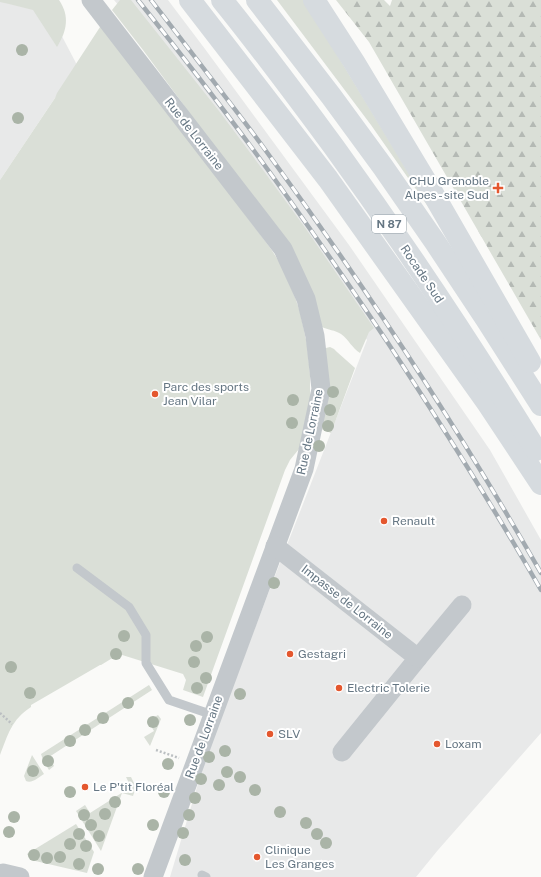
<svg xmlns="http://www.w3.org/2000/svg" width="541" height="877" font-family="'Public Sans',sans-serif">
<defs>
<pattern id="forest-firs" width="22" height="20" patternUnits="userSpaceOnUse"><rect width="22" height="20" fill="#dadfd7"/><path d="M5 1l3.5 6h-7zM16 11l3.5 6h-7z" fill="#b4b9b4"/></pattern>
</defs>
<rect width="100%" height="100%" fill="#fafaf8"/>
<g fill="#e8e9e9">
<path d="M0 0H43L77 65 0 180Z"/>
<path d="M114 0H168L205 49 349 245 490 450 541 540V733L438 850 416 877H170L206 757 271 586 367 340 279 213 156 50Z"/>
</g>
<g fill="#dadfd7">
<path d="M0 0H59C70 16 67 31 57 47L33 10 9 4 0 2Z"/>
<path d="M120 0H131L219 111 263 170 306 229 374 328 369 332 360 353C352 348 349 340 341 334 335 330 328 330 322 327L183 104 143 50 112 10Z"/>
<path d="M277 0H304L434 215 371 125Z"/>
<path d="M102 24 271 249 280 263 295 297 300 312 307 344 310 375V399L299 449 290 460 285 470 203 697 183 690 186 680 183 674 119 654 101 665H100L31 705V707C11 720 8 735 0 755V180L55 98 57 93Z"/>
<path d="M330 347 334 349 337 352 355 368 331 433 321 429 326 348Z"/>
<path d="M149 685 152 690 49 757 54 766 49 770 43 760 41 754Z"/>
<path d="M158 715 161 719 150 746 144 737 154 731 148 721Z"/>
<path d="M32 755 44 774C39 777 32 784 26 781L24 776Z"/>
<path d="M126 777H131L136 787 133 796 122 793 101 851 76 811 85 805 90 813 131 787Z"/>
<path d="M76 824 94 852 87 873 31 860 27 854Z"/>
</g>
<path fill="url(#forest-firs)" d="M336 0H384L390 6 392 0H541V340L369 42Z"/>
<g fill="none" stroke-linecap="round" stroke-linejoin="round">
<g stroke="#bbbfc2" stroke-width="2.5" stroke-dasharray="2 2" stroke-linecap="butt">
<path d="M0 713 12 724"/>
<path d="M156 750 179 758"/>
</g>
<g stroke="#c3c8cc" stroke-width="9">
<path d="M77 568 129 607 146 635V663L169 700 213 715"/>
<path d="M202 875 206 877"/>
</g>
<g stroke="#c3c8cc" stroke-width="19">
<path d="M91 0 283 249 306 299 315 336 321 389 304 469 153 877"/>
<path d="M275 546 418 658 342 752"/>
<path d="M418 658 462 605"/>
<path d="M0 874 3 873 20 877"/>
</g>
<g stroke="#d6dbdf" stroke-width="22">
<path d="M190 0 328 179 488 404 541 484"/>
<path d="M222 0C261 48 297 97 334 147 405 245 472 346 536 450"/>
<path d="M257 0 331 96 383 167 435 242 486 319 541 405"/>
<path d="M314 0 354 62 428 185 530 362"/>
</g>
<g stroke="#a2aab0" stroke-width="4.5">
<g id="rail">
<path d="M138 0C177 49 215 98 252 148 299 212 344 277 388 343 441 424 493 506 541 590"/>
<path d="M151 0C188 48 225 96 261 144 362 282 457 425 541 573"/>
</g>
</g>
<use href="#rail" stroke="#fff" stroke-width="3" stroke-dasharray="9" stroke-linecap="butt"/>
</g>
<g fill="#aab4a7">
<circle cx="22" cy="50" r="6"/>
<circle cx="18" cy="118" r="6"/>
<circle cx="333" cy="392" r="6"/>
<circle cx="293" cy="400" r="6"/>
<circle cx="330" cy="410" r="6"/>
<circle cx="292" cy="423" r="6"/>
<circle cx="328" cy="426" r="6"/>
<circle cx="319" cy="446" r="6"/>
<circle cx="274" cy="583" r="6"/>
<circle cx="124" cy="636" r="6"/>
<circle cx="207" cy="637" r="6"/>
<circle cx="196" cy="646" r="6"/>
<circle cx="116" cy="654" r="6"/>
<circle cx="194" cy="662" r="6"/>
<circle cx="11" cy="667" r="6"/>
<circle cx="206" cy="678" r="6"/>
<circle cx="197" cy="688" r="6"/>
<circle cx="30" cy="693" r="6"/>
<circle cx="240" cy="694" r="6"/>
<circle cx="128" cy="703" r="6"/>
<circle cx="103" cy="718" r="6"/>
<circle cx="190" cy="720" r="6"/>
<circle cx="153" cy="722" r="6"/>
<circle cx="85" cy="730" r="6"/>
<circle cx="70" cy="741" r="6"/>
<circle cx="225" cy="751" r="6"/>
<circle cx="209" cy="757" r="6"/>
<circle cx="48" cy="761" r="6"/>
<circle cx="168" cy="764" r="6"/>
<circle cx="33" cy="771" r="6"/>
<circle cx="227" cy="772" r="6"/>
<circle cx="240" cy="777" r="6"/>
<circle cx="201" cy="779" r="6"/>
<circle cx="219" cy="785" r="6"/>
<circle cx="255" cy="790" r="6"/>
<circle cx="70" cy="792" r="6"/>
<circle cx="164" cy="792" r="6"/>
<circle cx="195" cy="798" r="6"/>
<circle cx="115" cy="802" r="6"/>
<circle cx="280" cy="812" r="6"/>
<circle cx="105" cy="814" r="6"/>
<circle cx="84" cy="815" r="6"/>
<circle cx="189" cy="815" r="6"/>
<circle cx="14" cy="817" r="6"/>
<circle cx="306" cy="823" r="6"/>
<circle cx="91" cy="825" r="6"/>
<circle cx="153" cy="825" r="6"/>
<circle cx="9" cy="832" r="6"/>
<circle cx="183" cy="833" r="6"/>
<circle cx="79" cy="834" r="6"/>
<circle cx="317" cy="834" r="6"/>
<circle cx="99" cy="836" r="6"/>
<circle cx="326" cy="843" r="6"/>
<circle cx="70" cy="844" r="6"/>
<circle cx="86" cy="846" r="6"/>
<circle cx="34" cy="855" r="6"/>
<circle cx="60" cy="857" r="6"/>
<circle cx="47" cy="858" r="6"/>
<circle cx="185" cy="860" r="6"/>
<circle cx="79" cy="864" r="6"/>
<circle cx="98" cy="869" r="6"/>
<circle cx="138" cy="869" r="6"/>
</g>
<g fill="#e4572e" stroke="#fff" stroke-width="1.5">
<path d="M496 182h4v4h4v4h-4v4h-4v-4h-4v-4h4z"/>
<circle cx="155" cy="394" r="4"/>
<circle cx="384" cy="521" r="4"/>
<circle cx="290" cy="654" r="4"/>
<circle cx="339" cy="688" r="4"/>
<circle cx="270" cy="734" r="4"/>
<circle cx="437" cy="744" r="4"/>
<circle cx="85" cy="787" r="4"/>
<circle cx="257" cy="857" r="4"/>
</g>
<g text-anchor="middle" stroke-width="4" stroke-linejoin="round" paint-order="stroke">
<rect fill="#fff" stroke="#939fa8" stroke-width="1" x="372" y="215" width="34" height="18" rx="3"/>
<g font-size="11" font-weight="bold" fill="#657683">
<text x="389" y="228">N 87</text>
</g>
<g font-size="12" fill="#657683" stroke="#fff">
<text transform="translate(194 134) rotate(52)" y="4">Rue de Lorraine</text>
<text transform="translate(422 274) rotate(56)" y="4">Rocade Sud</text>
<text transform="translate(310 432) rotate(-78)" y="4">Rue de Lorraine</text>
<text transform="translate(347 602) rotate(38)" y="4">Impasse de Lorraine</text>
<text transform="translate(204 737) rotate(-70)" y="4">Rue de Lorraine</text>
</g>
<g font-size="12" fill="#657683" stroke="#fff" text-anchor="start">
<text x="489" y="185" text-anchor="end">CHU Grenoble<tspan x="489" dy="14">Alpes - site Sud</tspan></text>
<text x="163" y="391">Parc des sports<tspan x="163" dy="14">Jean Vilar</tspan></text>
<text x="392" y="525">Renault</text>
<text x="298" y="658">Gestagri</text>
<text x="347" y="692">Electric Tolerie</text>
<text x="278" y="738">SLV</text>
<text x="445" y="748">Loxam</text>
<text x="93" y="791">Le P'tit Floréal</text>
<text x="265" y="854">Clinique<tspan x="265" dy="14">Les Granges</tspan></text>
</g>
</g>
</svg>
